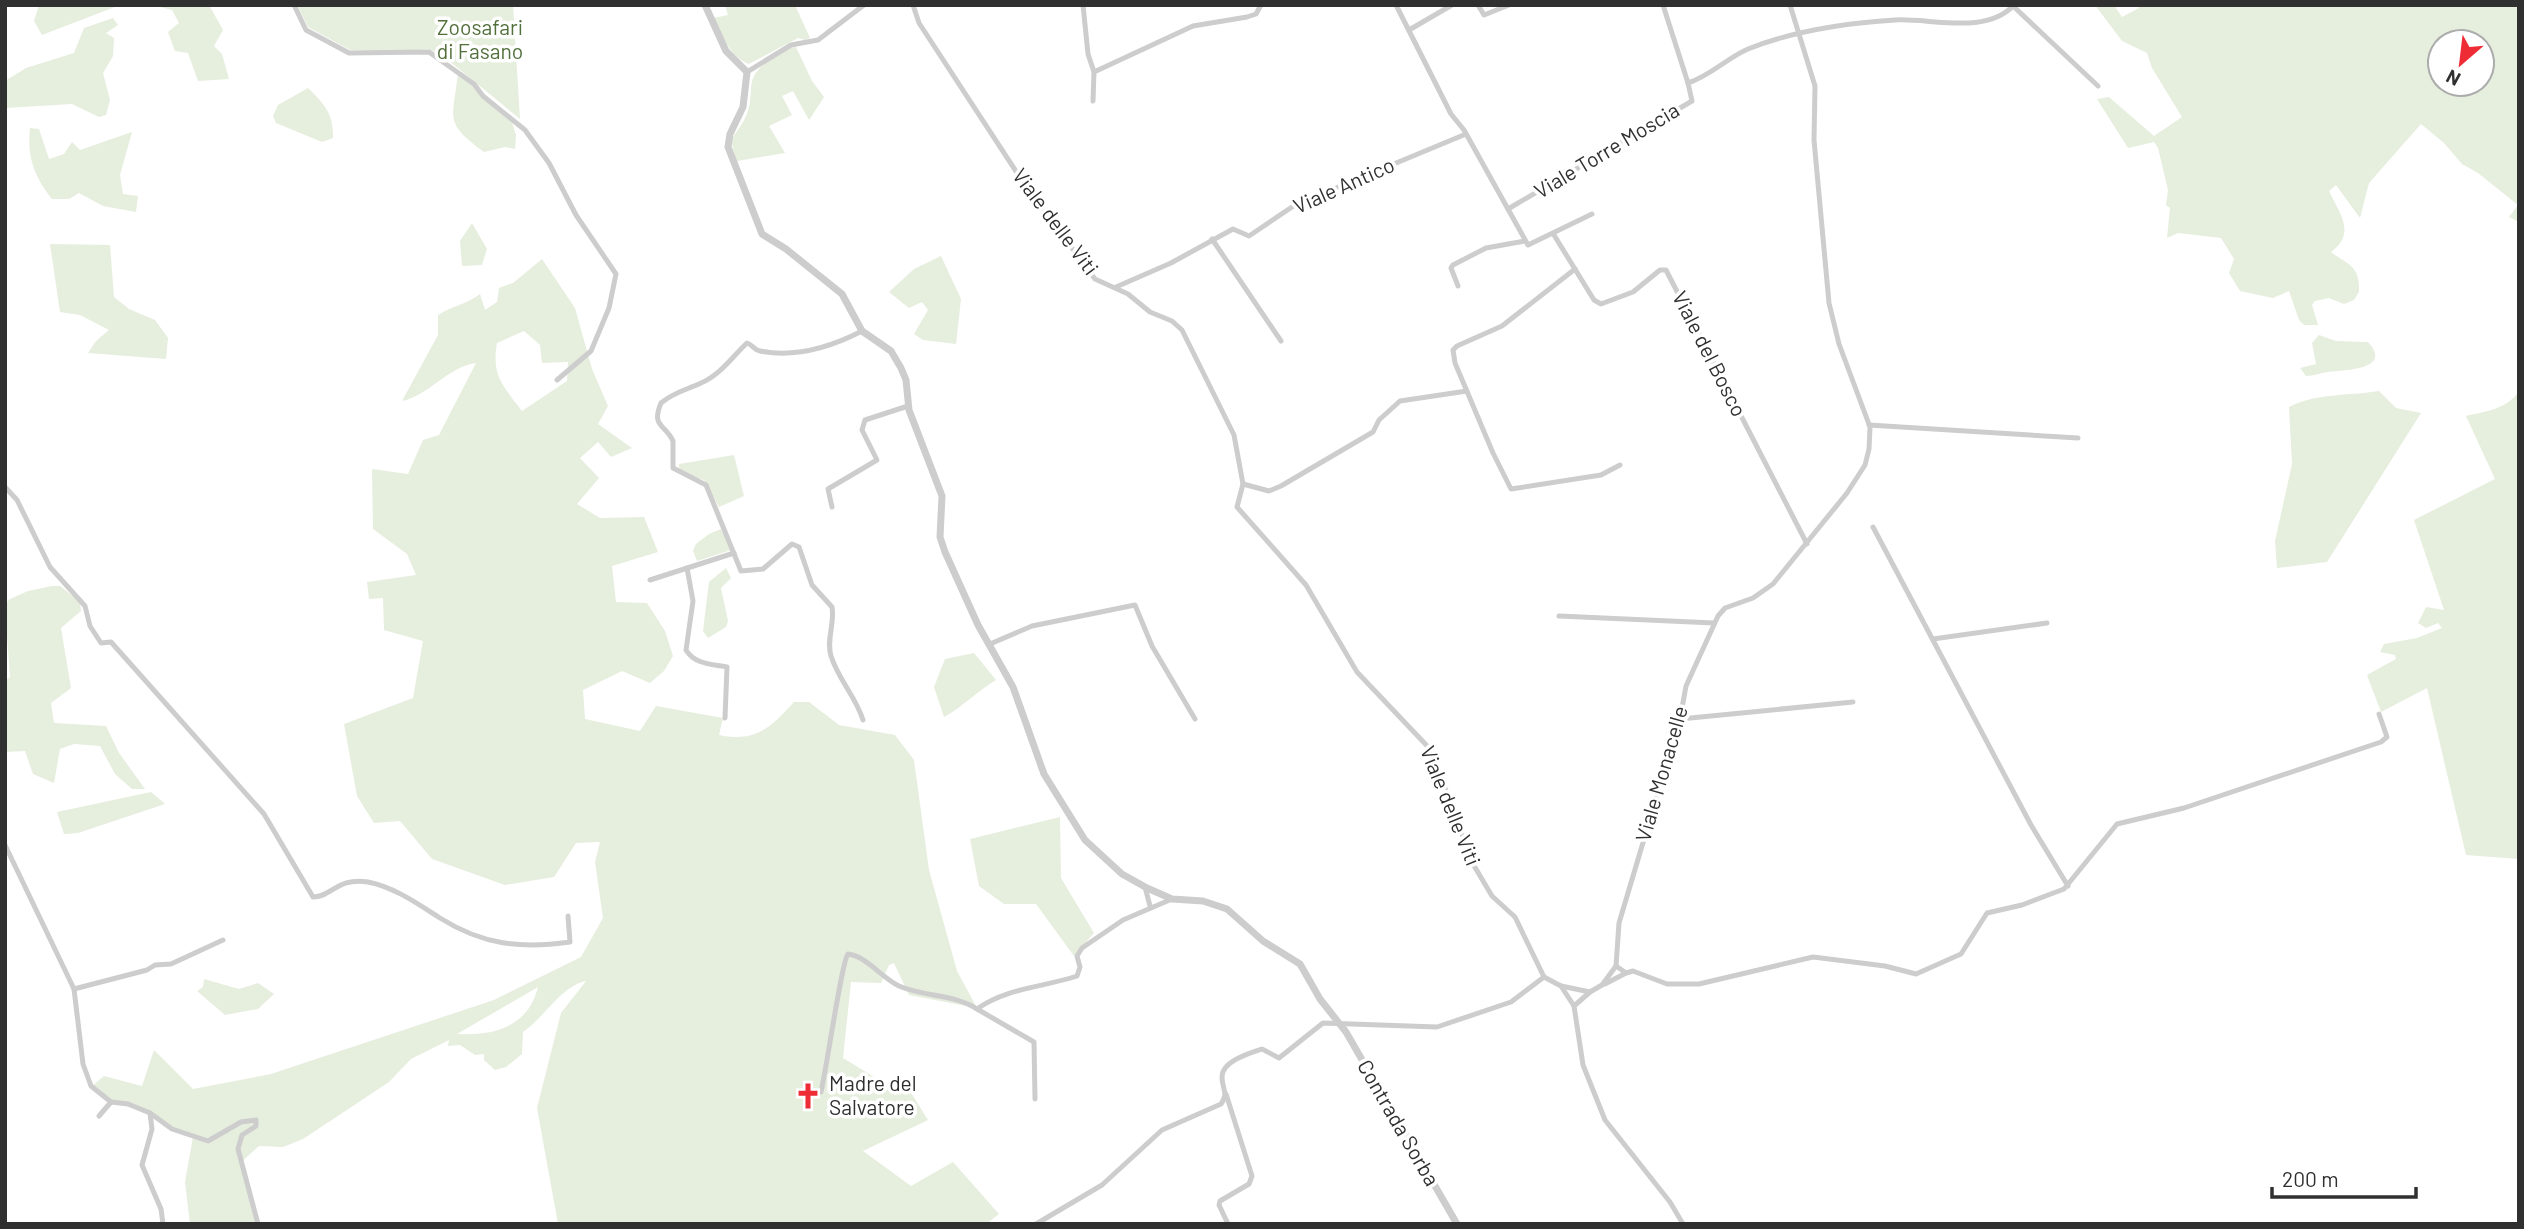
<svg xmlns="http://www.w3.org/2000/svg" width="2524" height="1229" font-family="Barlow,sans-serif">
<rect width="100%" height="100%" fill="#fff"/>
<g fill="#e6eede" fill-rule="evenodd">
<path d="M39 5H120L42 35 34 21Z"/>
<path d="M162 5H209L223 30 214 46 222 54 229 79 198 81 188 53 175 51 168 32 179 23 172 10 160 7Z"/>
<path d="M297 5H513L520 119 442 55 427 49 399 52 350 50 308 27Z"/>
<path d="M725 5H795L810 38 805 40 798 38 749 64C730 57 722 35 713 18L728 15Z"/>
<path d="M2095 5H2114L2122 17 2139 8 2138 5H2519V222L2509 217 2518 205 2478 173 2462 164 2444 143 2421 124 2369 183 2360 218 2336 185 2329 191C2339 213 2357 233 2331 252 2347 265 2360 264 2359 292L2354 300 2344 304 2329 298 2315 301 2312 305 2318 325H2304L2299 320 2289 291 2273 298 2240 291 2229 273 2234 259 2221 238 2178 233 2167 238 2170 208 2166 205 2168 190 2158 148 2154 142 2128 148 2097 99 2109 97 2154 136 2182 117 2152 68 2147 53 2122 41ZM2440 42H2482V84H2440Z"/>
<path d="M113 18 118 25 106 33 114 38 113 56 103 73 110 100 106 115 99 117 72 104 5 108V81L26 68 74 53 84 28Z"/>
<path d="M796 47 812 81 824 97 809 120 793 91 782 96 792 115 769 126 785 153 737 161C726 134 736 138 746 116 757 90 741 79 771 59 779 54 786 48 796 47Z"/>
<path d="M458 73 510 116 516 135 515 149 505 147 484 152C443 122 453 120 458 73Z"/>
<path d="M308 88C325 105 333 113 333 138L322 142 276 123 273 116 278 105Z"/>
<path d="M30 128 39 129 49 159 64 154 72 142 80 150 132 132 120 175 123 194 138 196 136 212 103 206 79 193 69 199H52C34 176 27 157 30 128Z"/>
<path d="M472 223 487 249 482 265 462 266 460 241Z"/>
<path d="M50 244 110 245 114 297 129 309 155 320 168 338 166 359 88 353 96 341 109 330 80 315 60 312Z"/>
<path d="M941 256 961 299 956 344 923 340 914 334 928 310 922 302 909 308 889 292 914 269Z"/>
<path d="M542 259 575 308 592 369 608 406 598 424 632 448 611 457 598 442 580 458 599 478 577 504 600 518 644 517 658 552 612 566 616 602 647 603 665 631 673 656 664 671 650 683 622 671 583 690 585 719 640 731 656 706 723 718 719 735C756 743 771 727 794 702H809L839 725 895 735 914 760 929 870 957 971 977 1008 909 995 894 963 889 965 881 983 851 982 843 1058 879 1080 910 1091 928 1120 863 1151 911 1186 953 1162 999 1214 986 1224H558L537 1108 561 1013 586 981C561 986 544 1018 523 1032L522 1054 506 1067 495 1070 484 1060V1054L475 1055 460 1045 448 1046 449 1040 411 1059 389 1082 303 1139 283 1147 259 1146 240 1163 256 1224H190L185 1182 193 1137C177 1131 165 1121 150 1114 127 1103 112 1103 90 1088L104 1076 142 1086 154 1050 193 1089 271 1074 494 1000 581 957 603 918 595 862 600 842 576 843 554 877 505 885 432 859 400 821 374 823 357 796 344 724 413 698 423 641 384 630 383 598 369 599 367 582 416 575 407 554 373 529 372 469 408 474 423 440 439 435 476 363C447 367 430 395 402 401L438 335V315C452 306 467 304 480 294L485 310 497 302 499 288 513 283ZM524 331 540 345 542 363 568 362 567 381 522 411C504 387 491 376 497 343ZM538 987C528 1027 494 1036 457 1034Z"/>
<path d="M2319 335 2336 341 2368 342C2395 371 2339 370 2328 372 2320 373 2313 376 2306 376L2300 368 2316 364 2312 343Z"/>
<path d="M2379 391 2396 408 2421 413 2327 562 2277 568 2275 541 2292 464 2289 407C2316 393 2349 396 2379 391Z"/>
<path d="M2519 392V859L2466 855 2427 688 2381 712 2367 675 2396 659 2395 655 2380 652 2384 644 2417 638 2442 628 2438 623 2426 628 2418 623 2426 607 2444 610 2414 520 2495 479 2466 416C2487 411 2504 410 2519 392Z"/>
<path d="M734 455 744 496 719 507 704 480 687 475 679 468V464Z"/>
<path d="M721 529 731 550 697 561 693 551 696 544 709 534Z"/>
<path d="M726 568 731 578 721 588 728 621 726 627 708 638 703 631 709 582Z"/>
<path d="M52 586H60L80 602 81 611 61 628 71 688 51 703 54 723 106 726 119 753 145 789H132L115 774 100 746 74 744 60 749 54 783 33 774 25 751 5 752V681L10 677 5 609 8 600 28 591Z"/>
<path d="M974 653 996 680C977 691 964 706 944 717L934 687 945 659Z"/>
<path d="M151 792 165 804 78 833 64 834 57 812Z"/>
<path d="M1060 817 1061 878 1094 933 1074 956 1036 904H1004L979 886 970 839Z"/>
<path d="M204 979 239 989 258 983 274 994 258 1009 225 1015 197 991 203 987Z"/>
</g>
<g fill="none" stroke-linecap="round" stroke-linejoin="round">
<g stroke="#cdcdcd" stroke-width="5">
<path d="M294 5 306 30 349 53 429 52 474 84 483 96 525 130 549 163 576 215 616 274 609 308 591 351 557 380"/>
<path d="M913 5 919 23 1023 182 1095 279 1128 294 1150 312 1172 321 1182 330 1234 435 1243 484 1237 507 1306 585 1357 672 1431 750 1473 864 1492 896 1515 917 1544 977"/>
<path d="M1083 5 1088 54 1094 72 1093 101"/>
<path d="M1396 5 1451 114 1464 130 1528 245 1592 214"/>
<path d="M1478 5 1484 15 1509 5"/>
<path d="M1663 5 1688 83"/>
<path d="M1409 30 1452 5"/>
<path d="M747 72 791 45 818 40 864 5"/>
<path d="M1094 72 1193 26 1247 17 1256 14 1261 5"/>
<path d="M1508 209 1692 101 1688 83C1710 76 1727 58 1748 49 1793 31 1847 23 1895 20 1931 18 1985 35 2013 6L2098 86"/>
<path d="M1554 235 1594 300 1601 304 1633 292 1660 270H1666L1807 544"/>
<path d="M1212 239 1281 341"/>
<path d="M1575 269 1502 326 1457 346 1453 350 1455 363 1493 453 1511 489 1601 475 1620 465"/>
<path d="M1458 286 1451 268 1453 265 1486 248 1525 241"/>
<path d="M1116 287 1171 263 1233 229 1249 236 1295 205 1466 134"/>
<path d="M862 331C831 347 795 358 760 351 754 350 753 345 747 343 732 357 720 375 701 383 686 390 674 392 661 403 651 427 665 424 673 441V468L706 485 741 571 763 569 792 544 799 547 812 585 832 607C835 624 826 640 831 656 838 679 856 697 863 720"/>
<path d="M1869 425 2078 438"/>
<path d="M1243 484 1269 491 1281 486 1373 432 1379 420 1400 401 1467 391"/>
<path d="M5 487 17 500 50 567 85 606 90 626 101 643 111 642 264 814 313 897C332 897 337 877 368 882 394 887 418 904 440 918 483 945 521 949 570 942L568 916"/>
<path d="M832 507 828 489 877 460 862 430 865 420 908 406"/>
<path d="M1873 527 2031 825 2068 886"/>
<path d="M687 568 693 601 686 650C695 665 713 664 727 667L725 718"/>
<path d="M650 580 734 553"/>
<path d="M1559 616 1714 623"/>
<path d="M1933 639 2047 623"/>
<path d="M990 644 1032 626 1135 605 1152 646 1195 719"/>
<path d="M1680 719 1853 702"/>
<path d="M5 845 74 989 83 1064 91 1086 111 1102"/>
<path d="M1145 887 1150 906"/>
<path d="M1616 966 1626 973 1633 971 1667 984H1699L1813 957 1885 966 1916 974 1961 954 1987 913 2022 905 2064 889 2117 824 2184 808 2381 742 2387 737 2379 714"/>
<path d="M1544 977 1561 986 1590 992 1602 985 1616 966 1619 923 1680 719 1686 686 1718 616 1725 608 1753 598 1773 584 1847 493 1865 465 1869 449 1870 427 1839 344 1829 303 1814 140 1815 86 1790 5"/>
<path d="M1605 984 1626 973"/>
<path d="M1561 986 1574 1006 1583 1065 1605 1120 1670 1202 1683 1224"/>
<path d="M74 989 147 970 155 965 171 964 223 940"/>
<path d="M1574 1006 1590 992"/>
<path d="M977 1009 1034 1042 1035 1099"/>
<path d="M821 1092C826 1072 842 960 848 954 866 956 882 978 899 986 924 997 954 994 977 1009 1006 988 1044 987 1077 976L1080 967 1077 956 1082 948 1123 920 1172 899"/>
<path d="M1226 1094 1252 1176 1249 1184 1220 1201 1219 1205 1228 1224"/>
<path d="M150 1113 172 1129 208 1141 241 1122 256 1120V1126L242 1135 238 1149 258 1224"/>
<path d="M99 1116 111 1102 128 1104 150 1113 152 1129 142 1165 161 1209 163 1224"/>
<path d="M1036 1224 1102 1185 1162 1130 1221 1104C1229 1093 1222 1089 1222 1077 1222 1061 1250 1053 1262 1049L1279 1058 1323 1023 1437 1027 1511 1002 1544 977"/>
</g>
<path stroke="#cdcdcd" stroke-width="7" d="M705 5 726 51 747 72 743 107 730 134 728 147 762 234 786 249 842 294 862 331 891 351 901 368 906 380 909 410 942 496 940 537 945 552 978 625 1013 687 1044 774 1085 840 1122 874 1147 888 1172 899 1203 901 1227 909 1263 941 1300 964 1320 999 1346 1032 1457 1224"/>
</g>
<defs>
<g id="church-bare" transform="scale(2.1)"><path d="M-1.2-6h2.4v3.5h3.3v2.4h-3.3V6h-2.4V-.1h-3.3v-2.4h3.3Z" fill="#ee2c36" stroke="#fff" stroke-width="2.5" paint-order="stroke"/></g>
</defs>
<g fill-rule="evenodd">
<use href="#church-bare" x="808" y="1096"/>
</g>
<g text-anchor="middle" stroke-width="7" stroke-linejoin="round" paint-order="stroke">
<g font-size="21" fill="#526f3b" stroke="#fff">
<text x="480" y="35">Zoosafari<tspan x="480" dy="24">di Fasano</tspan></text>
</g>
<g font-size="21" fill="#303030" stroke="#fff">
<text transform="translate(1607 151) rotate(-31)" y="7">Viale Torre Moscia</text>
<text transform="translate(1344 186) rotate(-24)" y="7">Viale Antico</text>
<text transform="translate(1055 222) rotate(53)" y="7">Viale delle Viti</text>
<text transform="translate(1709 354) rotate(63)" y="7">Viale del Bosco</text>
<text transform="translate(1662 774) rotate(-74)" y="7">Viale Monacelle</text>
<text transform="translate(1450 806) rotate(68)" y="7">Viale delle Viti</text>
<text transform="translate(1398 1123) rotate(60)" y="7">Contrada Sorba</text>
</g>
<g font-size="21" fill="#303030" stroke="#fff" text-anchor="start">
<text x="829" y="1091">Madre del<tspan x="829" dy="24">Salvatore</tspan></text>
</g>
</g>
<rect width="2524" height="1229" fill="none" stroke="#303030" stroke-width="14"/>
<g transform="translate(2461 63) rotate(208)"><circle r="33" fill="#ffffff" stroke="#acacac" stroke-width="2"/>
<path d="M0-5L12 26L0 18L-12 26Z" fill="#ee2c36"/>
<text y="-10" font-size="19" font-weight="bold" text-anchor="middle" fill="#303030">N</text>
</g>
<path d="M2272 1187v10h144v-10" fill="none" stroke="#303030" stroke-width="3.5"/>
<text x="2282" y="1187" font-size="21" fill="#303030" stroke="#ffffff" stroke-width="5" paint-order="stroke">200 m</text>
</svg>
